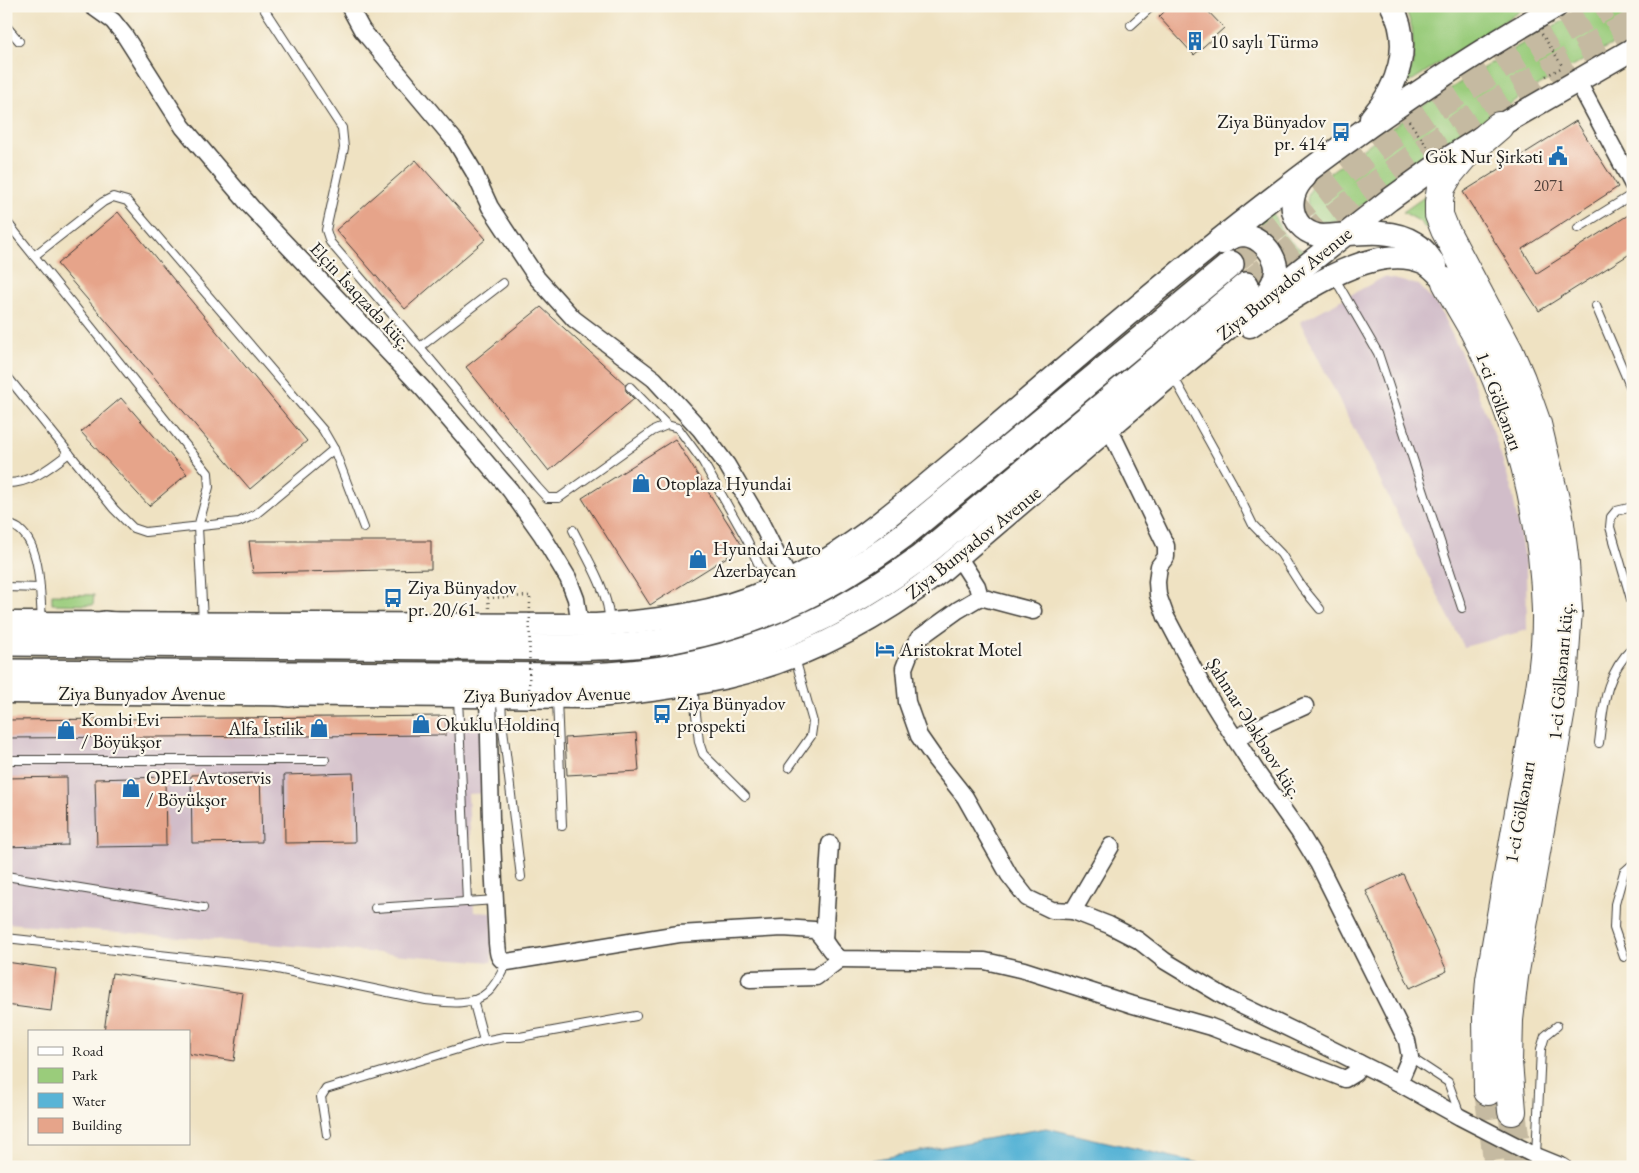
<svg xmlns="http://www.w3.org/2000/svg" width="1639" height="1173" font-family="'EB Garamond',serif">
<rect width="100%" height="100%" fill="#fbf7ec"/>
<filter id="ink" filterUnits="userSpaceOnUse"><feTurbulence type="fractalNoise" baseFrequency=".02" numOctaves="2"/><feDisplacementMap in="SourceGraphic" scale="10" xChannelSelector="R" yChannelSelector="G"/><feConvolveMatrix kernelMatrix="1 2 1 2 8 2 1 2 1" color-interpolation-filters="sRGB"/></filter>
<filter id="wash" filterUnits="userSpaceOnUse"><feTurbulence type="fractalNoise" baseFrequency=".0096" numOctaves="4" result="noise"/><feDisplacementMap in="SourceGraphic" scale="20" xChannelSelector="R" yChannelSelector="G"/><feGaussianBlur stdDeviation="1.12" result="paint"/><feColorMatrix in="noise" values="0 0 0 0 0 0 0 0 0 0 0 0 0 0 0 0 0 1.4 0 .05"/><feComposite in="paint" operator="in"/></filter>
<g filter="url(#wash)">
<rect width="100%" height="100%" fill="#efe2c2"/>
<g fill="#d1bdc9">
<path d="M1384 277 1419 285 1439 308 1462 355 1493 431 1512 491 1526 568 1527 630 1464 647 1300 322Z"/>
<path d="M446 716 482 717 484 793 468 794 474 912 492 913V962L6 923V738L446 735Z"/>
</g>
<g fill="#9acc7b" stroke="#5b744c">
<path d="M1404 6H1528L1405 85 1414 60 1412 28Z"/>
<path d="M1590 6H1633V33L1537 86 1442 148 1343 218C1331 223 1309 227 1308 207 1307 203 1307 198 1308 195 1309 191 1312 188 1314 184L1415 111 1513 49Z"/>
<path d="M1430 193 1438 242 1419 221 1403 212Z"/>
<path d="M1271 207C1277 227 1289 245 1308 253L1294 265C1289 243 1275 230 1255 220Z"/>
<path d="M52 594 94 595 93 605 52 604Z"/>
</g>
<path fill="#59b4d6" stroke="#3a6879" d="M1046 1128 1216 1167H834Z"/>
<g id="blocks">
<g fill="#e6a48a">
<path d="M1170 6H1203L1224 28 1194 55 1159 17Z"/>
<path d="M1576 121 1618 187 1522 249 1537 273 1633 212V252L1539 311 1463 192Z"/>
<path d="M416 160 486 239 405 309 336 230Z"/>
<path d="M118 212 307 441 250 489 57 264Z"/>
<path d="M541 307 625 384 626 391 634 399 549 471 466 367Z"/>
<path d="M121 398 187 474 149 506 81 432Z"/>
<path d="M675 439 743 547 650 605 582 498Z"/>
<path d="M249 541H431V569L253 573Z"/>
<path d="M446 716V735L6 738V720Z"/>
<path d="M636 733 639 771 567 775 565 738Z"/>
<path d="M260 773 262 842 192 843 191 775Z"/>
<path d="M353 773 355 842 285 843 284 775Z"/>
<path d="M67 777 68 845 6 847V778Z"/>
<path d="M165 777 166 846 97 847 95 779Z"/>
<path d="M1403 874 1447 971 1410 988 1366 891Z"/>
<path d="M6 962 56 969 51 1011 6 1005Z"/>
<path d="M112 973 243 993 234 1061 189 1054V1032H104Z"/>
</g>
</g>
</g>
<g filter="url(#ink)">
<use href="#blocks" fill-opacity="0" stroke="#3c3a35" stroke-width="1"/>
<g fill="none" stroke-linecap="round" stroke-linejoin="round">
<g stroke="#c5baa1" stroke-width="25" stroke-dasharray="25 12" stroke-linecap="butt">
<path d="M1231 264C1288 218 1344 172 1404 130 1470 84 1539 45 1608 6"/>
<path d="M1246 285C1303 239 1361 193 1421 151 1489 103 1561 63 1633 22"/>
</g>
<g stroke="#c5baa1" stroke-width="28" stroke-dasharray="28 14" stroke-linecap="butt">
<path d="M1488 1091 1498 1167"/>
<path d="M1512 1111 1519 1167"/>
</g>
<g stroke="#3c3a35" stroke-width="10">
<g id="lane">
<path d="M262 6 342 128 344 148 326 230 330 242 420 347 537 487 547 498H559L653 431 667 425 678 428 703 462 747 540 770 588"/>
<path d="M1131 25 1152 6"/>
<path d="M6 26 19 41"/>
<path d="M6 221 208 473 209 487 198 527 203 621"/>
<path d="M1578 228 1633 194"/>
<path d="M34 256 103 202 113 197 127 201 323 430 334 449 364 528"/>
<path d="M1334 277 1378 353 1462 608"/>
<path d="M1596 306 1633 393"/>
<path d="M420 347 503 283"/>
<path d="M6 375 114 509 133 528 145 532 239 522 256 514 334 449"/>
<path d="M1173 376 1233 484 1253 525 1281 554 1302 587 1320 609"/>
<path d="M630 387 667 425"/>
<path d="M6 483C30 484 51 467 69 453"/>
<path d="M1633 507 1616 511 1611 517 1610 527 1633 606"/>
<path d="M6 523C11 525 17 527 20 530 42 548 40 596 42 622"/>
<path d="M573 530C585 554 611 596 609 622"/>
<path d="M6 587 40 588"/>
<path d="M693 686 699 742 703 754 745 796"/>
<path d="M458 698 467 902"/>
<path d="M501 698 502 721 521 877"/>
<path d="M557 698 562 826"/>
<path d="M1599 743C1604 705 1604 676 1633 647"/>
<path d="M6 760H325"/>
<path d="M789 767 811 736 813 722 795 658"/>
<path d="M6 876 203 908"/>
<path d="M375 908 496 900"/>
<path d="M6 938 268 967 426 1000C444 1002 473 1007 488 992 497 984 502 972 507 962"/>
<path d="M1624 957 1614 928 1615 904 1624 872 1633 864"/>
<path d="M484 1041 504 1037H520L636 1016"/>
<path d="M1410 1057 1448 1082 1460 1115"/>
<path d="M327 1135 321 1097 326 1089 484 1041 473 1000"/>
<path d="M1536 1156 1541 1049 1545 1036 1557 1026"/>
</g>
</g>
<g stroke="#3c3a35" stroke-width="19">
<g id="street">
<path d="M92 6 113 21 125 36 183 127 251 207 423 389 510 490 542 535 568 578 576 599 580 625"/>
<path d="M349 6 362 30 456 142 474 172 490 207 537 278 574 319 654 379 700 429 727 465 760 521 790 581"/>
<path d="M1577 80 1633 185"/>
<path d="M1109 428 1166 546V557L1159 566 1157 582 1158 595 1166 617 1205 691 1223 720 1258 774 1299 832 1318 863 1407 1041 1410 1057 1399 1083"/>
<path d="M959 558 977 586 980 597 958 610 919 638 911 650 904 668 907 702 919 736 935 759 965 797 1009 875 1027 898 1052 910 1073 911 1109 925 1138 940 1165 961 1230 1000 1315 1041 1399 1083 1460 1117 1536 1156 1563 1167"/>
<path d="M980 597 1033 611"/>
<path d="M488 696 491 820 497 943C498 951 497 960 507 962L679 934 783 928 814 930C826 938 827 951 840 959L985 961 1024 970 1130 1004 1211 1027 1345 1079 1355 1073 1359 1063"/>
<path d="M1235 738 1305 706"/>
<path d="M1073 911 1111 846"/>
<path d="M824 940 830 844"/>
<path d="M750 979 816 977 840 959"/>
</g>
</g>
<g stroke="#3c3a35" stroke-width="25">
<g id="secondary">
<path d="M1371 118C1398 87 1413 45 1392 6"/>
<path d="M1305 177C1283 198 1291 232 1322 236 1352 235 1389 226 1415 243 1424 248 1430 258 1436 266"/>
<path d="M1222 243C1228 239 1236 235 1244 235 1259 236 1274 252 1276 267 1277 277 1271 287 1265 295"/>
<path d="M1250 326C1292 299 1371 240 1423 262 1432 266 1439 275 1446 282"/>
<path d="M6 623 596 625C656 621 717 614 772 589 846 556 905 503 967 451 1042 388 1117 322 1194 260 1309 167 1428 79 1557 6"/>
<path d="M6 692 587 697C634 693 681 687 727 677 805 659 877 620 940 572L1172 374 1262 300 1389 200 1439 164 1499 126 1633 49"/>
</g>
</g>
<g stroke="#3c3a35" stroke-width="28">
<g id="primary">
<path d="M104 624 156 630"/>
<path d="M6 643 573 648C610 647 647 646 683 638 766 622 836 586 904 535L1231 264"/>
<path d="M6 672 589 676C717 671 818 632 921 557L1246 285"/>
<path d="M229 687 290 694"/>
</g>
</g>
<g stroke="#3c3a35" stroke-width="30">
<g id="highway">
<path d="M1499 126 1464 156 1449 174 1441 188 1439 202V215L1445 230 1509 351 1521 379 1537 424 1559 516 1565 564 1568 610 1561 710 1514 977 1509 1020 1508 1062 1512 1111"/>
<path d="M1446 282C1455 299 1465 315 1474 331 1517 413 1544 519 1546 611 1547 663 1535 716 1527 768 1514 838 1502 909 1490 980L1487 1018 1488 1091"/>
</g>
</g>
<g stroke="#3c3a35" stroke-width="2.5" stroke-dasharray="1 4" stroke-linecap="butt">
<path d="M1627 31 1633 28"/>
<path d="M1542 34 1563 67"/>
<path d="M1546 76 1561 68"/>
<path d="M1409 121 1429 149"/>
<path d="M489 608 488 598 530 596"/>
<path d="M512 721H547V719"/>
</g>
<use href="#lane" stroke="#fff" stroke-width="8"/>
<use href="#street" stroke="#fff" stroke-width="16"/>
<use href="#secondary" stroke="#fff" stroke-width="22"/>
<use href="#primary" stroke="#fff" stroke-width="25"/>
<use href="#highway" stroke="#fff" stroke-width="28"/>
<path stroke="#3c3a35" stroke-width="2.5" stroke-dasharray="1 4" stroke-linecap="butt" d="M529 709 530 596"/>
</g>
</g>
<defs>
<g id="building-bare" transform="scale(1.5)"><path d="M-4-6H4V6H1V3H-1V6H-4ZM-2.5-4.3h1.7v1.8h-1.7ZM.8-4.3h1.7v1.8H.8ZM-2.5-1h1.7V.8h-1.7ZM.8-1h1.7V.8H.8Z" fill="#1f6fb2" stroke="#fbf7ec" stroke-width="2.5" paint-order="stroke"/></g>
<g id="bus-bare" transform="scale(1.5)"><path d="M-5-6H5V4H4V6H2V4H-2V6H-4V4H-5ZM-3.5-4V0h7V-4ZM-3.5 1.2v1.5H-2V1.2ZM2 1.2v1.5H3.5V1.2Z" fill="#1f6fb2" stroke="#fbf7ec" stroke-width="2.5" paint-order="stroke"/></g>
<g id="civic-bare" transform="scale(1.5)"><path d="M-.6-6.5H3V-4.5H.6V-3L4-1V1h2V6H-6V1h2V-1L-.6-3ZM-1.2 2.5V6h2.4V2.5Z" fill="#1f6fb2" stroke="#fbf7ec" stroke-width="2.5" paint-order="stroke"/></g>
<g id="shop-bare" transform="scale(1.5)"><path d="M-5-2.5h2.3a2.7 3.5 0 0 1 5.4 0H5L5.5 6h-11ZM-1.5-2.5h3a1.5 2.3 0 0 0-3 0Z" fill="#1f6fb2" stroke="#fbf7ec" stroke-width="2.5" paint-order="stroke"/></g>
<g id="hotel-bare" transform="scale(1.5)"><path d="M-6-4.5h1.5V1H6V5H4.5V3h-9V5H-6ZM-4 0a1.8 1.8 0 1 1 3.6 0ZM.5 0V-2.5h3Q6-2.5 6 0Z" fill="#1f6fb2" stroke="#fbf7ec" stroke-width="2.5" paint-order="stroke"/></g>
</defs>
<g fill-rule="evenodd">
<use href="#building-bare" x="1195" y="41"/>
<use href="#bus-bare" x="1341" y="132"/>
<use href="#civic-bare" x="1558" y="156"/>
<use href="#shop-bare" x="641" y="483"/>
<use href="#shop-bare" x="698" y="559"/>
<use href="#bus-bare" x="393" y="598"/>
<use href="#hotel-bare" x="885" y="649"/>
<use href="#bus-bare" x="662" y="714"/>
<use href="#shop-bare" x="421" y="724"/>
<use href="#shop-bare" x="319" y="728"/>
<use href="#shop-bare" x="66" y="730"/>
<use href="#shop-bare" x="131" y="788"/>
</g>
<g text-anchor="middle" stroke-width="4.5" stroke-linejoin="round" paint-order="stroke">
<g font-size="16" fill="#4e3e38">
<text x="1549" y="191">2071</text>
</g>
<g font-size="19" fill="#1c1c1c" stroke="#fbf7ec" text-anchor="start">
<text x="1210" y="48">10 saylı Türmə</text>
<text x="1326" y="128" text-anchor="end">Ziya Bünyadov<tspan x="1326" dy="22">pr. 414</tspan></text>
<text x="1543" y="163" text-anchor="end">Gök Nur Şirkəti</text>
<text x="656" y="490">Otoplaza Hyundai</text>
<text x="713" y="555">Hyundai Auto<tspan x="713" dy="22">Azerbaycan</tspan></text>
<text x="408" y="594">Ziya Bünyadov<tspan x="408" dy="22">pr. 20/61</tspan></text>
<text x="900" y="656">Aristokrat Motel</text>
<text x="677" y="710">Ziya Bünyadov<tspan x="677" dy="22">prospekti</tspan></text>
<text x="81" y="726">Kombi Evi<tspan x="81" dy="22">/ Böyükşor</tspan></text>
<text x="436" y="731">Okuklu Holdinq</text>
<text x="304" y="735" text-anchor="end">Alfa İstilik</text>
<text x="146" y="784">OPEL Avtoservis<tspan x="146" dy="22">/ Böyükşor</tspan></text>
</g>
<g font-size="19" fill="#1c1c1c" stroke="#fbf7ec">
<text transform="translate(1284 283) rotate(-39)" y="7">Ziya Bunyadov Avenue</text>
<text transform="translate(361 295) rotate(47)" y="7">Elçin İsaqzadə küç.</text>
<text transform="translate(1500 401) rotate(70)" y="7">1-ci Gölkənarı</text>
<text transform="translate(973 542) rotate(-39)" y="7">Ziya Bunyadov Avenue</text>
<text transform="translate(1560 671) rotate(-85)" y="7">1-ci Gölkənarı küç.</text>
<text x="142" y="700">Ziya Bunyadov Avenue</text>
<text transform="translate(547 694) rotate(-1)" y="7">Ziya Bunyadov Avenue</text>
<text transform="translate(1255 728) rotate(58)" y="7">Şahmar Ələkbəov küç.</text>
<text transform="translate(1519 812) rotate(-80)" y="7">1-ci Gölkənarı</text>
</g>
</g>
<rect width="1639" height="1173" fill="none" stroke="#fbf7ec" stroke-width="25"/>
<rect x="28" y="1030" width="162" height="115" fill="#fbf7ec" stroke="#a29f99"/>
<rect x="38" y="1047" width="25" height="8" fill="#ffffff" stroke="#a29f99"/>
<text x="72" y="1056" font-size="15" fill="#1c1c1c">Road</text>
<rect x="38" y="1068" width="25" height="15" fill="#9acc7b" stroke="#a29f99"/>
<text x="72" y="1080" font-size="15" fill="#1c1c1c">Park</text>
<rect x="38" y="1093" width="25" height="15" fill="#59b4d6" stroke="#a29f99"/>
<text x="72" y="1106" font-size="15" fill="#1c1c1c">Water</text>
<rect x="38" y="1118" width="25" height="15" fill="#e6a48a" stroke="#a29f99"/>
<text x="72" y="1130" font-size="15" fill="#1c1c1c">Building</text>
</svg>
